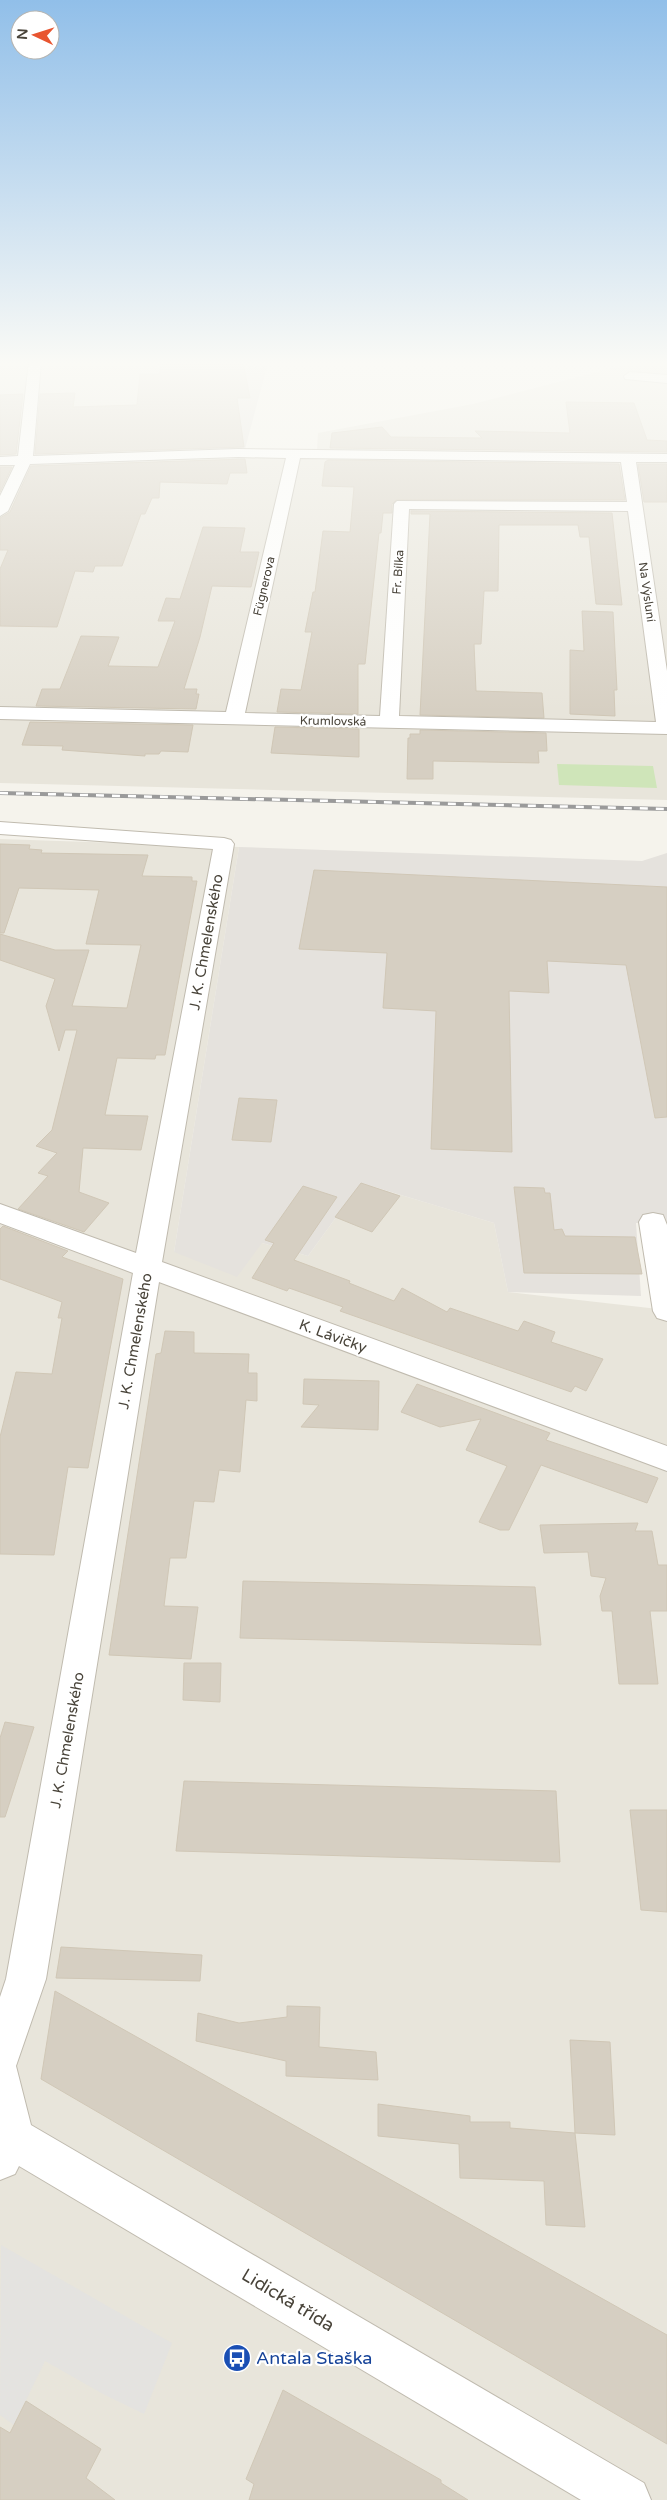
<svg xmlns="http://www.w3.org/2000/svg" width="667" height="2500" font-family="'Varela Round',sans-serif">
<rect width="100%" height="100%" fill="#f5f3ec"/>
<g fill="#e8e5db">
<path d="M0 363H156L159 450 317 449 318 433 473 404 632 363H667V800L0 783Z"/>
<path d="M0 839 239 847 174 1252 262 1243 308 1256 361 1183 494 1223 508 1292 667 1310V2500H0Z"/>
</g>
<g fill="#e5e2dd">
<path d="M156 363H268L245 449 158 450Z"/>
<path d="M239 847 642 861 667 853V1223H636L641 1296 508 1292 494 1223 361 1183 308 1256 262 1243 237 1277 174 1252Z"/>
</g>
<path fill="#cfe5b9" d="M557 764 653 766 657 788 559 785Z"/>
<path fill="#e4e3e0" d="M1 2245 172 2343 144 2414 103 2394 45 2361 14 2425 0 2415Z"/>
<g fill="#d6cfc2" stroke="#d0c7b6">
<path d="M160 362H243L250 398H237L244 447 35 454 40 394 75 393 73 407 137 405 140 374H160Z"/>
<path d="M23 394 16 454 0 455V395Z"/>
<path d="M566 402 634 403 647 440 667 441V452L330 448 332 433 382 427 391 437 482 438 475 431 570 433Z"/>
<path d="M245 459 247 473H230L227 484 160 482 159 498H152L145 514H141L122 566H95L93 572 75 571 57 627 0 626V569L8 550H0V518L10 512 31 466Z"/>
<path d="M328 460 619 464 625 500H396L392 504V513H383L381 533H379L365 664H358V714L277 712 281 689 301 690 312 632H305L313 592H315L323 531 350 532 354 487 322 486 325 462Z"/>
<path d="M638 464H667V502H644Z"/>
<path d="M0 467H12L0 492Z"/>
<path d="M411 511 612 513 622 605 596 604 589 537H580L578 525H499L498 591H484L481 644H474L476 691 542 693 544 718 420 715 430 514H411Z"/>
<path d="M203 527 245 528 240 552H259L251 587 212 586 200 637 184 689H197L196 694H199L196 709 36 706 42 689H60L81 636 119 637 108 666 158 667 175 621H158L166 598 180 599Z"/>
<path d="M582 611 613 612 617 690H614L615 716 570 714V650L584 651Z"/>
<path d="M30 722 193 725 188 752 161 751 159 754H145V756L62 750 63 746 22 745Z"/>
<path d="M275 727 359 729V757L271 753Z"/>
<path d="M420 730 546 733 547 751H538L539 763 433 761V779H407L408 738H410V734H420Z"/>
<path d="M0 844 30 845 29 849 42 850 41 853 148 855 142 876 192 877V881H197L165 1055H156L155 1059 117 1058 105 1115 148 1116 141 1150 83 1148 79 1192 109 1203 84 1232 18 1209 48 1176 38 1173 57 1153 36 1146 52 1130 77 1030H65L59 1051 46 1006 55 979 0 960V934L55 950H89L72 1006 127 1008 141 945 86 944 99 890 19 888 4 933H0Z"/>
<path d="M314 870 667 887V1117L655 1118 626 965 547 961 549 993 509 991 512 1152 431 1149 436 1011 383 1008 387 953 299 949Z"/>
<path d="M239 1098 277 1100 271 1142 232 1140Z"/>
<path d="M361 1183 400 1196 372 1232 335 1217Z"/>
<path d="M303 1186 337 1197 294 1260 350 1281 349 1283 394 1301 402 1288 447 1312 450 1308 518 1331 524 1321 555 1332 551 1342 603 1359 586 1391 575 1386 571 1392 340 1311 343 1307 289 1288 287 1291 252 1278 274 1243 265 1240Z"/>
<path d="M514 1187 544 1188 545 1193H550L554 1230 562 1229 565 1236 635 1237 642 1274 524 1273Z"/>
<path d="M3 1226 68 1251 62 1257 123 1279 88 1468 68 1467 54 1555 0 1554V1437L16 1372 52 1374 62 1318H58L62 1302 0 1279V1229Z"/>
<path d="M165 1331 194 1332V1353L249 1354 248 1373H257V1401L246 1400 240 1472 219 1470 214 1502 194 1501 186 1558H170L164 1606 198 1607 191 1659 109 1655 156 1354 161 1353Z"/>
<path d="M304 1379 379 1381 378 1430 301 1427 319 1405 303 1404Z"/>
<path d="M417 1384 550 1433 546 1440 658 1478 647 1503 541 1465 509 1530H500L479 1522 507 1466 466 1450 481 1419 440 1427 401 1412Z"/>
<path d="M638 1523 635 1531H652L658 1565H667V1611H650L658 1684H619L612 1611H602L600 1596 606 1578 591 1576 588 1552 544 1553 540 1525Z"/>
<path d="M243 1581 535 1587 541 1645 240 1638Z"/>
<path d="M184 1663H221L220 1702 183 1700Z"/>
<path d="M5 1722 34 1727 5 1817H0V1738Z"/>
<path d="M184 1781 556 1791 560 1862 176 1851Z"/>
<path d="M630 1810H667V1912L641 1910Z"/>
<path d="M61 1947 202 1955 200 1981 56 1978Z"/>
<path d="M55 1991 667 2335V2444L41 2079Z"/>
<path d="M287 2006 320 2007 319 2047 376 2052 378 2080 286 2076V2061L196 2041 198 2013 239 2023 287 2017Z"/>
<path d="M570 2040 610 2042 615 2135 575 2133Z"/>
<path d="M378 2104 470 2116V2122H510V2128L575 2133 585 2227 546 2225 544 2181 460 2178 459 2144 378 2136Z"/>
<path d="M283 2390 441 2480V2483L468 2500H249L254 2484 246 2479Z"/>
<path d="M26 2401 101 2449 86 2478 115 2500H0V2427L10 2433Z"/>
</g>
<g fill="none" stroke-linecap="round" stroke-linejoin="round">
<g stroke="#c0bbaf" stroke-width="2">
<g id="minor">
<path d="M29 362H41L33 456 238 449 667 454V462H636L667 671V734L0 719V707L226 712 286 458 238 457 30 464 8 511 0 516V496L15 465H0V457L18 456ZM300 458 621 462 627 502 397 501 394 504 380 716 245 713ZM409 509 628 511 656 722 399 716Z"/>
<path d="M630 372 667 375V383L625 379 624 376Z"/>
<path d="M0 822 224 838 231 840 234 844 162 1262 667 1446V1471L159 1282 46 1979 16 2066 31 2125 644 2483 651 2500H581L19 2166 15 2174 0 2180V1997L6 1979 133 1273 0 1223V1204L136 1253 213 849 0 834Z"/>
<path d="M653 1213 663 1215 667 1225V1321L657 1318 653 1311 639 1222 643 1215Z"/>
</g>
</g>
<use href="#minor" fill="#fff" fill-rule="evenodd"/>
<g stroke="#9a9a9a" stroke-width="4">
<path id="rail" d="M0 793 667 809"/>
</g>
<use href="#rail" stroke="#fff" stroke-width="2.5" stroke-dasharray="8" stroke-linecap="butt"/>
</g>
<linearGradient id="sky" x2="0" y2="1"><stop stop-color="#91bfe9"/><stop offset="0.51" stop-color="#fafaf6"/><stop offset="1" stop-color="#fafaf6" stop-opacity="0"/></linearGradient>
<rect width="667" height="712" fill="url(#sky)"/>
<defs>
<g id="bus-disc" transform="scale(1.4375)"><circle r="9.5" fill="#1a4fb4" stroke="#fff"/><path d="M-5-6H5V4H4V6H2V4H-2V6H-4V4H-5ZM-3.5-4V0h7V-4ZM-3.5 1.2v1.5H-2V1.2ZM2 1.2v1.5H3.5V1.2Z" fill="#fff"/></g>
</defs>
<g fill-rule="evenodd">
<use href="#bus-disc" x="237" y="2358"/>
</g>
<g text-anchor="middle" stroke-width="4.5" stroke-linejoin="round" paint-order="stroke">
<g font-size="12" fill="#49443a" stroke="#fff">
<text transform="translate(398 572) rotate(-86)" y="4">Fr. Bílka</text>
<text transform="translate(264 586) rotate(-77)" y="4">Fügnerova</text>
<text transform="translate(647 592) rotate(82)" y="4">Na Výsluní</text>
<text transform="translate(333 721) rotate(1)" y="4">Krumlovská</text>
</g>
<g font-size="15" fill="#49443a" stroke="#fff">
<text transform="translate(206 942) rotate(-80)" y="5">J. K. Chmelenského</text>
<text transform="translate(333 1336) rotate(20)" y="5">K. Lávičky</text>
<text transform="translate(135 1341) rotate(-80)" y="5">J. K. Chmelenského</text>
<text transform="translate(67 1740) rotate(-80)" y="5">J. K. Chmelenského</text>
</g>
<g font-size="18" fill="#49443a" stroke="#fff">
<text transform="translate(288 2300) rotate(31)" y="6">Lidická třída</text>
</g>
<g font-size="18" fill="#164399" stroke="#fff" text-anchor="start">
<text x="256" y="2364">Antala Staška</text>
</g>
</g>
<g transform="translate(35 35) rotate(274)"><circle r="24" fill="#ffffff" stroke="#b6b4b0"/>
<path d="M0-4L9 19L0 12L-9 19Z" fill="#e85530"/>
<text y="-8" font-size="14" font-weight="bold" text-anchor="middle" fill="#49443a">N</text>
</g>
</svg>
